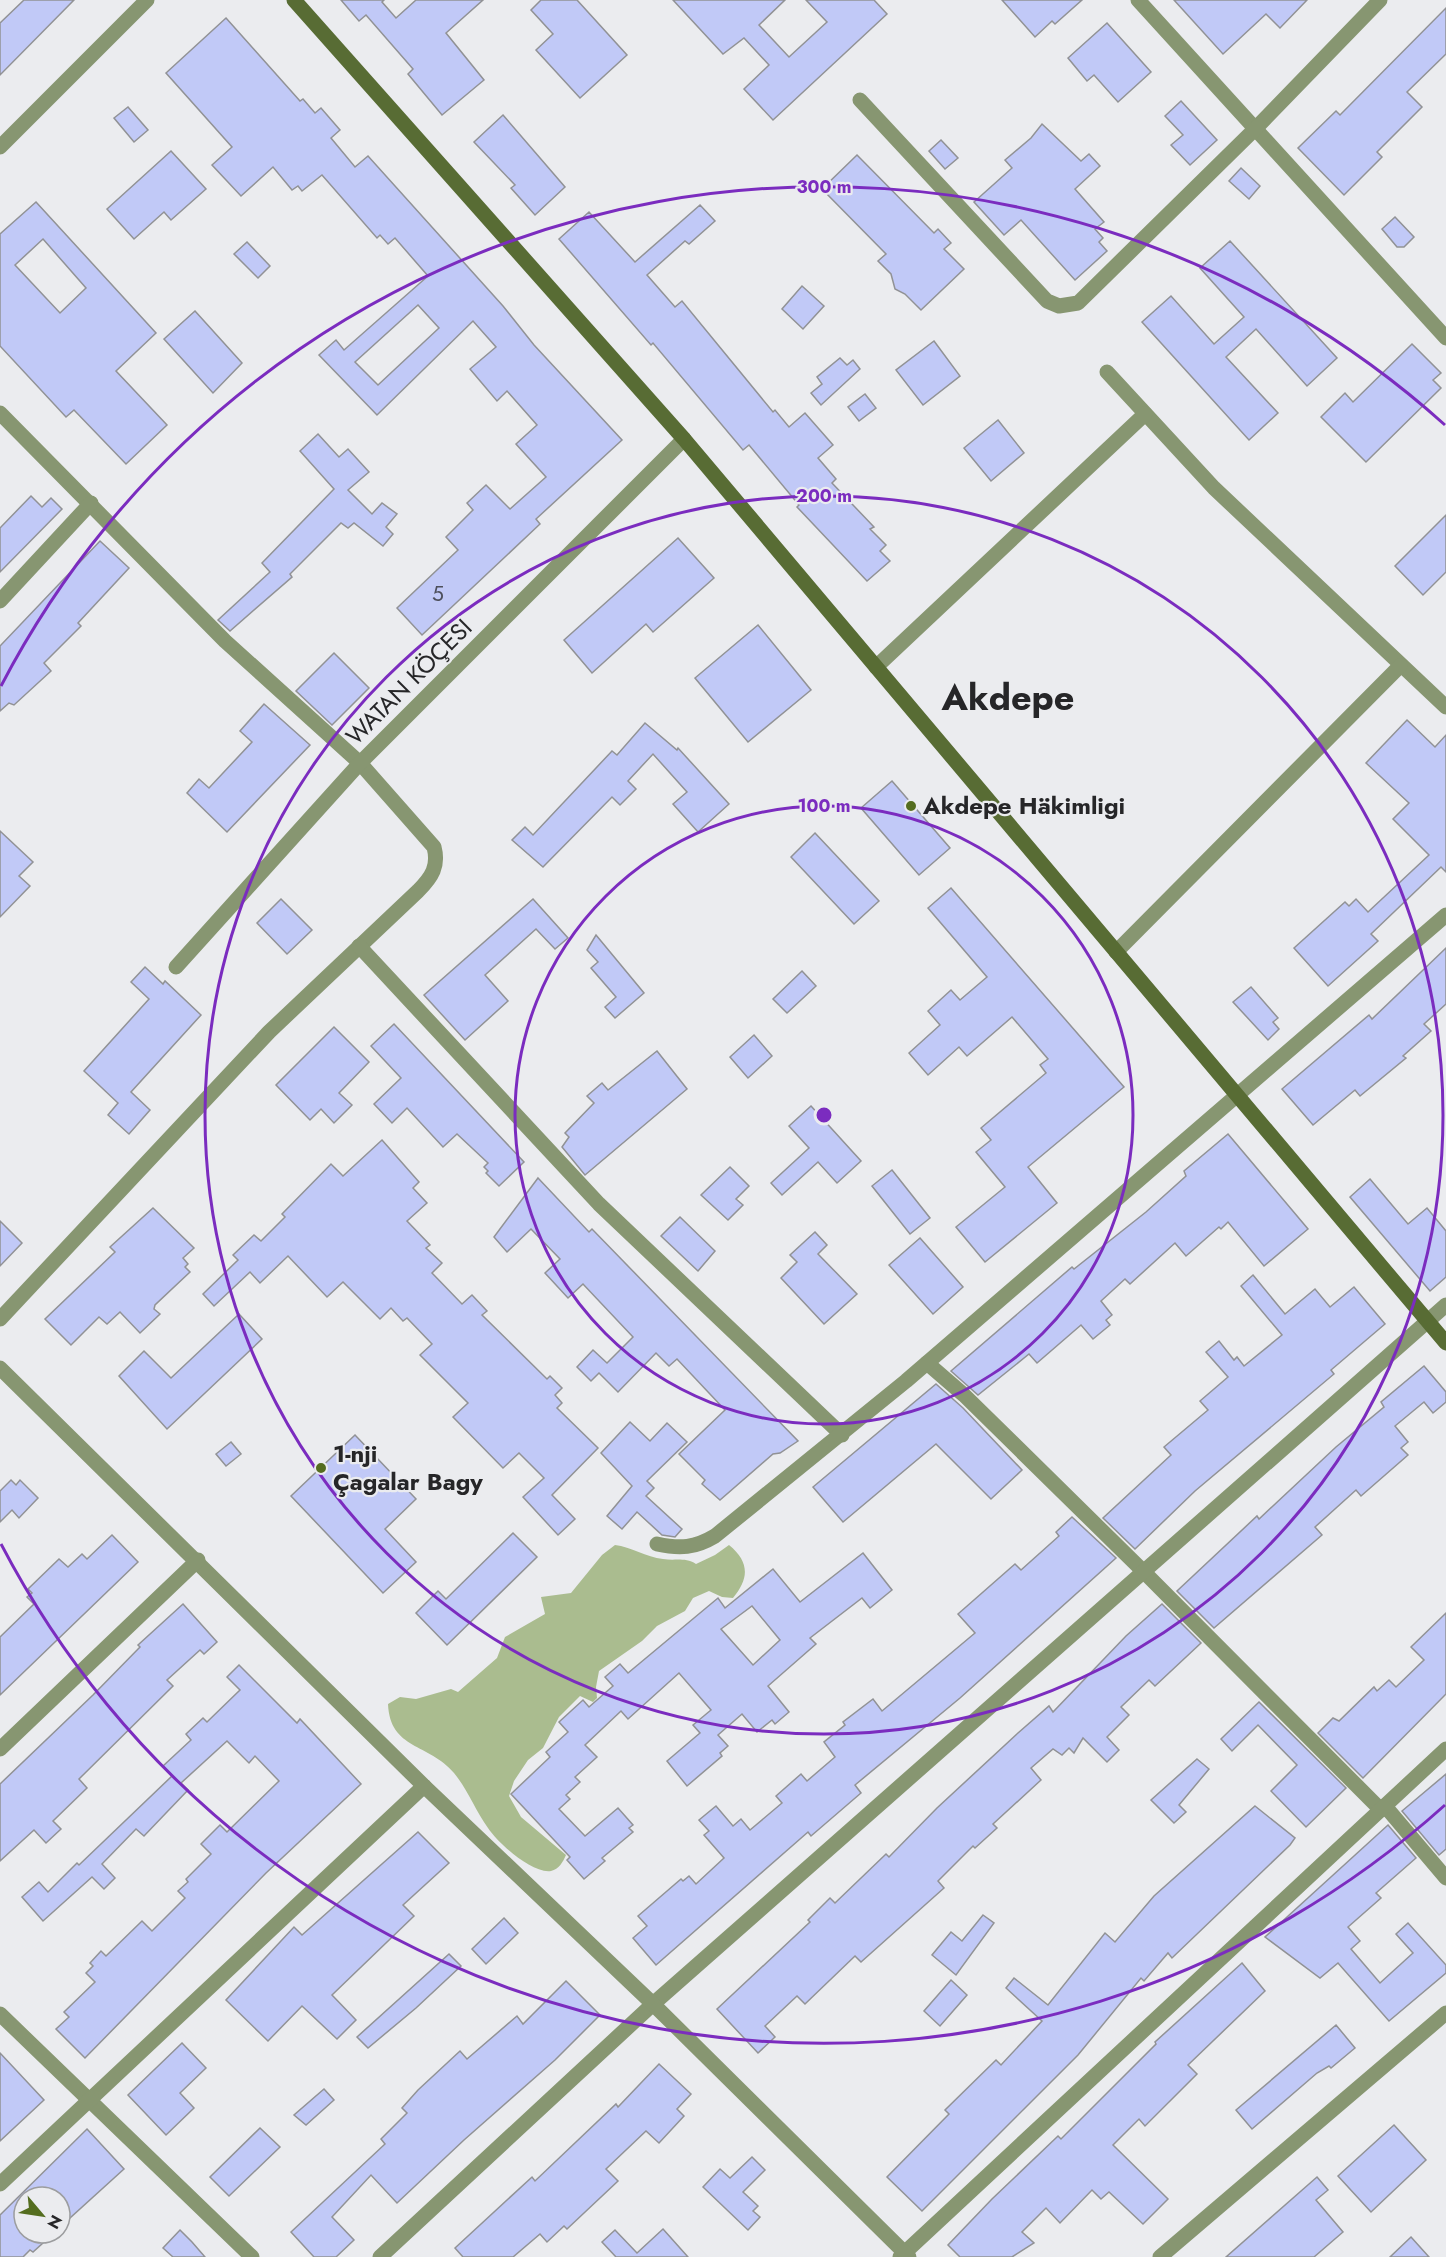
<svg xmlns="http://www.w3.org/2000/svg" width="1446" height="2257" font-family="Jost,sans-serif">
<rect width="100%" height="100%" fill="#ebecef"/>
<path fill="#aabc8f" d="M615 1545C631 1547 646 1557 663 1559 675 1561 685 1557 696 1564L715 1555 729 1545C750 1562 749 1579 733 1598L722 1597 709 1591 693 1598 685 1611 657 1626 642 1641 599 1671 596 1687 597 1698 593 1702 580 1696 559 1717 543 1748 528 1760 514 1781 509 1796 521 1817 566 1855C563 1862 559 1869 551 1871 532 1874 498 1843 488 1828 475 1810 468 1790 454 1773 429 1743 390 1750 388 1704L400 1697 416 1699 451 1689 458 1692 497 1658 505 1637 545 1614 541 1597 571 1593 602 1555Z"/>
<g fill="#c1c9f7" stroke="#919295" stroke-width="1.5" fill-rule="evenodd">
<path d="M24 0H74L0 75V23Z"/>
<path d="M341 0H384L382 2 396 18 416 0H483L446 33 484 80 442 115 408 74 413 69 366 15 359 21Z"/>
<path d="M541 0H577L627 55 580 98 536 50 553 34 531 10Z"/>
<path d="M673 0H785L759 25 789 57 827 22 806 0H874L887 14 773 120 744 89 769 65 744 38 723 54Z"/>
<path d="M1002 0H1082L1055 24 1052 21 1035 37Z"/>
<path d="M1174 0H1307L1280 28 1266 14 1223 54Z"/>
<path d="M1446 8V54L1407 92 1422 107 1377 152 1382 157 1344 195 1298 148 1336 111 1340 115Z"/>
<path d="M226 18 300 101 303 99 315 113 321 108 340 130 331 138 355 167 368 156 503 306 534 345 622 440 536 519 540 524 422 635 397 608 458 550 446 537 473 510 467 503 486 485 510 509 546 477 516 444 537 425 507 391 497 401 470 369 496 347 473 321 377 415 319 355 336 340 344 350 428 276 395 238 388 244 380 235 377 238 322 175 302 191 298 186 292 190 273 167 241 196 212 165 232 147 166 73ZM418 305 439 328 378 385 355 362Z"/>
<path d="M1107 23 1151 72 1118 102 1094 75 1087 81 1068 58Z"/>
<path d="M1181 101 1217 140 1190 165 1171 145 1183 135 1165 116Z"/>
<path d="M128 107 148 130 134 142 114 118Z"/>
<path d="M503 115 565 187 535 215 511 188 515 185 474 142Z"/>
<path d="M1042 124 1081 161 1089 154 1100 166 1075 189 1104 222 1095 229 1103 238 1099 242 1107 251 1075 280 1021 220 1004 235 974 202 1012 168 1005 160 1031 138Z"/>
<path d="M941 140 958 158 945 169 929 151Z"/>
<path d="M171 151 206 189 171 220 164 212 134 239 107 209Z"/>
<path d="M857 155 934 233 938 229 951 243 944 249 964 269 921 310 905 294 895 289 891 274 878 261 886 254 822 189Z"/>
<path d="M1241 168 1260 186 1249 199 1229 181Z"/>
<path d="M36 202 156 333 116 371 167 425 126 464 74 410 66 417 0 346V234ZM43 239 86 288 60 313 15 265Z"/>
<path d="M700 205 715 221 689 244 685 241 647 275 675 307 682 301 773 412 775 410 789 427 805 413 833 445 818 458 836 479 832 483 874 527 870 529 886 545 880 551 890 561 867 581 797 507 799 505 749 445 743 450 653 343 651 345 559 239 589 212 635 262Z"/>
<path d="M1395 217 1414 237 1404 247H1397L1382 229Z"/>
<path d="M1230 241 1337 358 1307 386 1256 329 1226 357 1278 413 1249 440 1142 322 1171 296 1214 344 1244 317 1200 268Z"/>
<path d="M247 242 270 266 258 278 234 254Z"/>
<path d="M802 286 824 306 803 329 782 309Z"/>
<path d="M195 311 242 363 213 393 164 339Z"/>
<path d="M934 341 960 376 923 405 896 370Z"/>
<path d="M1412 344 1441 373 1433 380 1441 388 1366 462 1321 417 1345 393 1353 402Z"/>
<path d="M840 358 847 365 853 360 860 369 821 405 811 393 822 384 817 377Z"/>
<path d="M865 394 876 408 859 421 848 407Z"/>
<path d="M998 420 1024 453 991 481 964 448Z"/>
<path d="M318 434 339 457 348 449 369 472 348 490 372 514 382 503 397 514 386 527 393 534 383 546 354 523 348 528 341 523 290 574 292 577 230 631 218 620 270 572 262 563 334 489 300 451Z"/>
<path d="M31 496 42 507 51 498 62 509 0 572V528Z"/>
<path d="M1446 515V572L1423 595 1395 566Z"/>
<path d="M678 538 714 578 653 632 646 624 592 673 564 640Z"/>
<path d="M100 541 129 568 78 623 81 626 44 663 51 671 14 705 9 703 0 711V646Z"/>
<path d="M758 625 811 690 748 742 695 678Z"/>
<path d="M334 653 369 688 332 725 296 691Z"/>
<path d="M264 704 310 745 227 832 187 793 199 779 209 788 252 742 240 731Z"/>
<path d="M1407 720 1435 747 1446 735V872L1441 867 1371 934 1378 941 1328 986 1294 948 1345 902 1349 906 1356 899 1368 912 1429 855 1393 819 1409 803 1366 763Z"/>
<path d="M645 723 677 750 678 748 729 804 698 832 673 804 687 792 653 754 628 781 636 789 620 805 612 797 543 867 512 840 525 827 533 835 612 751 617 755Z"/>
<path d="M892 781 950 848 919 875 861 808Z"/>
<path d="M0 831 33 862 19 876 30 886 0 917Z"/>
<path d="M815 833 879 901 854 924 791 857Z"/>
<path d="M951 888 1124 1087 1028 1167 1057 1203 985 1262 956 1227 1005 1187 976 1152 991 1140 981 1128 1046 1073 1040 1065 1048 1059 1012 1017 967 1056 959 1047 928 1075 909 1053 940 1025 928 1011 951 990 960 1000 987 977 928 908Z"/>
<path d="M281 899 312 930 287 954 257 923Z"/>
<path d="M533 899 568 938 555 949 536 929 485 975 508 1001 465 1040 424 995Z"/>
<path d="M596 935 644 993 615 1018 605 1007 616 997 591 968 598 962 587 950Z"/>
<path d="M1446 948V1004L1424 1024 1431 1031 1403 1056 1406 1058 1360 1096 1355 1090 1313 1125 1282 1089 1369 1015 1372 1019Z"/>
<path d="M145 967 163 984 165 981 201 1015 131 1092 150 1110 129 1134 108 1115 118 1103 84 1071 149 999 131 982Z"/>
<path d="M802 971 816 986 787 1013 773 999Z"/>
<path d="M1251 987 1278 1018 1273 1022 1279 1029 1268 1040 1233 1002Z"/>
<path d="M394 1024 524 1162 499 1186 486 1173 488 1171 484 1167 488 1163 457 1134 443 1147 407 1108 392 1123 374 1104 401 1078 371 1046Z"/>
<path d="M334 1027 369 1062 339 1093 352 1105 334 1123 321 1109 310 1120 276 1085Z"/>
<path d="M754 1035 772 1056 748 1078 730 1057Z"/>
<path d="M657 1051 687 1089 585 1175 562 1147 569 1137 565 1133 594 1103 587 1096 602 1083 608 1090Z"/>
<path d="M811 1106 861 1161 837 1183 818 1162 782 1195 771 1183 809 1148 789 1126Z"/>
<path d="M1228 1134 1308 1229 1264 1266 1228 1222 1221 1229 1219 1227 1186 1256 1175 1243 1130 1284 1125 1279 1101 1301 1112 1315 1106 1320 1110 1325 1093 1339 1081 1325 1037 1363 1029 1354 978 1395 951 1371 1072 1267 1074 1269 1146 1212 1186 1176 1184 1171Z"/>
<path d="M382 1140 419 1182 413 1188 427 1203 407 1221 430 1245 426 1248 442 1263 432 1273 462 1304 472 1295 487 1311 482 1315 547 1379 550 1376 562 1388 555 1395 562 1403 557 1408 598 1448 552 1495 575 1519 558 1535 523 1497 544 1478 519 1453 503 1468 453 1417 468 1403 420 1355 432 1344 407 1318 403 1321 391 1308 380 1319 343 1282 327 1297 288 1256 260 1283 250 1272 214 1306 203 1294 238 1260 233 1255 254 1235 261 1241 285 1217 282 1214 331 1164 343 1176Z"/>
<path d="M730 1167 749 1186 736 1199 743 1205 728 1220 701 1195Z"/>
<path d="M892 1170 930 1218 910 1234 872 1186Z"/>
<path d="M538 1178 589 1232 592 1229 798 1441 780 1453 773 1454 720 1500 702 1484 705 1480 679 1454 725 1410 677 1359 669 1366 656 1353 618 1392 599 1373 591 1381 577 1367 593 1350 607 1363 633 1337 583 1284 568 1298 545 1273 560 1259 531 1229 507 1252 494 1237Z"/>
<path d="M1370 1179 1408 1224 1427 1208 1446 1231V1277L1430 1291 1350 1197Z"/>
<path d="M153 1208 194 1248 183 1258 188 1264 185 1267 190 1272 155 1305 154 1309 160 1314 140 1333 120 1312 107 1324 99 1317 71 1345 45 1319 115 1252 110 1247Z"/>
<path d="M680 1217 715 1251 698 1271 661 1236Z"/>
<path d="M0 1221 22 1243 0 1266Z"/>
<path d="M815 1232 827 1245 818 1254 857 1294 824 1324 781 1278 797 1262 790 1255Z"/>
<path d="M920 1238 963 1287 933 1314 889 1265Z"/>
<path d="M1253 1275 1285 1314 1315 1289 1330 1307 1354 1287 1385 1324 1331 1370 1334 1374 1195 1491 1135 1549 1103 1518 1171 1455 1164 1447 1208 1410 1200 1401 1228 1377 1206 1352 1219 1341 1234 1360 1237 1357 1244 1366 1282 1335 1241 1286Z"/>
<path d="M239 1314 262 1339 167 1429 119 1376 144 1351 171 1378Z"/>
<path d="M1424 1366 1446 1392V1402L1433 1413 1424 1402 1395 1426 1408 1442 1401 1448 1408 1455 1361 1496 1356 1490 1315 1527 1322 1535 1214 1628 1177 1591 1257 1516 1259 1519 1336 1447 1384 1407 1381 1402Z"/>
<path d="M936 1384 963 1408 1022 1470 991 1499 936 1444 843 1522 813 1487Z"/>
<path d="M630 1422 650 1441 667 1423 687 1442 647 1481 654 1488 646 1496 682 1529 675 1537 662 1535 637 1512 622 1529 607 1516 632 1486 601 1453Z"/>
<path d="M355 1435 416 1499 385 1529 416 1562 383 1593 291 1496Z"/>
<path d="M231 1442 241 1454 226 1466 216 1454Z"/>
<path d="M11 1480 16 1485 20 1480 38 1498 19 1518 12 1510 0 1522V1491Z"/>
<path d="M1072 1517 1116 1558 960 1698 855 1785 861 1793 811 1836 808 1832 656 1965 633 1938 647 1926 638 1916 681 1879 683 1881 689 1876 696 1884 724 1858 704 1835 709 1831 699 1820 716 1806 733 1826 741 1819 750 1830 782 1803 776 1796 801 1774 807 1781 835 1757 824 1742 845 1725 843 1722 873 1699 882 1711 975 1633 958 1614 1015 1564 1021 1570 1059 1536 1056 1532Z"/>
<path d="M513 1533 537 1557 447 1645 416 1613 438 1591 446 1599Z"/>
<path d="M112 1535 138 1562 0 1695V1637L34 1604 27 1597 32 1593 28 1589 59 1559 68 1567 82 1554 87 1559Z"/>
<path d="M863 1553 892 1590 870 1608 862 1598 810 1638 816 1644 768 1686 789 1712 775 1724 772 1720 757 1732 742 1714 718 1735 728 1746 720 1753 722 1756 687 1786 667 1761 700 1733 693 1725 711 1710 679 1673 628 1719 621 1711 585 1745 597 1757 575 1777 580 1782 566 1795 570 1799 559 1809 585 1836 618 1808 633 1825 629 1828 633 1832 602 1858 605 1861 584 1879 567 1860 570 1857 511 1794 550 1757 546 1752 568 1732 559 1722 583 1700 589 1707 613 1686 605 1677 620 1664 628 1673 718 1598 725 1608 773 1569 800 1602ZM752 1606 780 1640 753 1665 721 1629Z"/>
<path d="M183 1604 217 1642 204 1654 200 1650 167 1680 173 1686 79 1779 87 1788 53 1821 61 1829 46 1843 34 1830 0 1861V1784L93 1695 140 1647 138 1645Z"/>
<path d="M1162 1604 1201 1643 1155 1686 1149 1680 1121 1707 1129 1715 1107 1737 1119 1750 1107 1762 1083 1738 1074 1753 1069 1748 1062 1755 1053 1749 1031 1768 1041 1780 993 1824 997 1828 975 1848 973 1846 938 1881 944 1888 861 1962 855 1956 805 2004 797 1996 765 2026 775 2037 758 2053 717 2009 810 1922 808 1920 830 1898 835 1903 886 1854 889 1857 937 1808 1018 1733 1049 1706 1053 1712 1126 1636Z"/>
<path d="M1446 1613V1694L1363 1778 1318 1733 1333 1718 1339 1721 1374 1687 1377 1691 1389 1680 1396 1687 1424 1660 1411 1647Z"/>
<path d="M239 1665 297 1723 300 1719 361 1784 266 1873 85 2058 56 2029 69 2017 64 2012 95 1982 86 1973 93 1966 90 1963 101 1951 106 1956 142 1921 152 1931 185 1898 178 1891 188 1882 186 1879 211 1854 201 1844 220 1825 227 1832 279 1781 255 1756 249 1763 227 1741 181 1783 188 1790 144 1836 136 1829 102 1864 115 1878 104 1889 92 1877 43 1921 22 1897 39 1882 48 1892 77 1863 79 1865 172 1776 163 1766 191 1740 186 1734 203 1718 207 1722 240 1690 227 1677Z"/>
<path d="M1259 1702 1346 1788 1306 1827 1271 1791 1297 1765 1258 1725 1232 1751 1221 1739Z"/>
<path d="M1197 1759 1209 1769 1179 1805 1186 1812 1174 1823 1151 1800Z"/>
<path d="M1446 1774V1849L1439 1855 1402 1811Z"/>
<path d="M1255 1806 1295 1838 1290 1845 1172 1958 1168 1953 1144 1981 1141 1978 1078 2055 922 2211 887 2177 949 2114 945 2110 996 2060 1001 2065 1042 2021 1006 1988 1014 1978 1048 2005 1105 1933 1115 1942 1154 1896Z"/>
<path d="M1388 1825 1416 1858 1376 1893 1381 1898 1348 1927 1360 1941 1351 1949 1380 1983 1413 1953 1396 1934 1408 1923 1446 1965V1973L1389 2021 1338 1963 1320 1978 1265 1937Z"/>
<path d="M418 1832 449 1863 403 1905 414 1916 332 1995 356 2020 337 2039 302 2006 268 2041 226 2000 294 1927 302 1935Z"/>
<path d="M983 1915 994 1923 956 1975 932 1955 951 1932 962 1941Z"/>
<path d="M504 1918 518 1933 486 1964 472 1949Z"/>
<path d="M449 1954 461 1966 416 2008 368 2048 357 2037Z"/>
<path d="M1242 1963 1265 1991 1188 2065 1197 2074 1145 2126 1139 2119 1113 2145 1168 2199 1143 2224 1109 2192 1101 2199 1092 2190 1060 2223 1046 2208 1022 2232 1034 2243 1012 2257H960L948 2245 992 2199 1058 2136 1061 2139 1156 2044 1155 2042Z"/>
<path d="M951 1980 967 1995 940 2026 924 2011Z"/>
<path d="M566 1981 600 2015 555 2060 464 2140 397 2203 371 2175 332 2217 354 2240 336 2257H314L291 2232 385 2144 381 2139 407 2113 402 2108 418 2090 460 2051 467 2059 517 2016 523 2024Z"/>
<path d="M1336 2025 1355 2048 1331 2068 1329 2066 1317 2073 1252 2129 1236 2110Z"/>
<path d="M182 2043 206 2068 180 2093 194 2108 166 2135 128 2095Z"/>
<path d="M0 2053 44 2100 0 2141Z"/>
<path d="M659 2064 691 2094 677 2109 684 2116 659 2143 646 2131 606 2169 618 2181 567 2229 564 2226 547 2242 540 2234 513 2257H463L455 2248 532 2177 535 2181 616 2104 618 2107Z"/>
<path d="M324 2089 334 2100 306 2125 294 2115Z"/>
<path d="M1394 2125 1426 2160 1371 2212 1338 2176Z"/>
<path d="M260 2128 280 2147 229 2196 210 2177Z"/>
<path d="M87 2129 124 2169 60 2227V2197H24V2233H54L33 2252 30 2250 23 2257H0V2215Z"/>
<path d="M752 2157 765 2170 743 2192 758 2206 753 2211 760 2217 748 2230 703 2187 720 2169 730 2178Z"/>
<path d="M1317 2177 1328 2190 1316 2200 1343 2232 1314 2257H1226Z"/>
<path d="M663 2229 688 2257H616L602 2242 615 2230 637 2253Z"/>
<path d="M180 2230 192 2242 205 2257H173L163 2248Z"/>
<path d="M1411 2237 1429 2257H1390Z"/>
</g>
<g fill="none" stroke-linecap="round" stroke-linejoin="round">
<g stroke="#879671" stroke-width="15">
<path d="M1138 0 1446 338"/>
<path d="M860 100 1047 301 1059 306 1078 303 1256 128 1380 0"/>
<path d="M1107 372 1214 488 1446 707"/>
<path d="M0 413 225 641 360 763 434 847C439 866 432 877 418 891L269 1032 0 1319"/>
<path d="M0 601 91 503"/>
<path d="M876 667 1145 414"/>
<path d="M359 946 599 1204 842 1435"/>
<path d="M1116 952 1400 666"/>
<path d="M176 967 360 763 684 439"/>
<path d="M927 1363 964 1395 1144 1572 1381 1810"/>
<path d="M657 1544C680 1549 695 1548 715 1536L906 1381 1446 915"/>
<path d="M1385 1806 1446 1878"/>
<path d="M0 2014 252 2257"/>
<path d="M0 2184 424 1786"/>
<path d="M380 2257 653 2004 1446 1305"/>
<path d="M900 2257 1446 1749"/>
<path d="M1160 2257 1446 2013"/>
</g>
<g stroke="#879671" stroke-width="15">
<path d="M0 147 147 0"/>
<path d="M0 1368 424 1786 653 2004 909 2257"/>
<path d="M0 1749 198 1560"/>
</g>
<path stroke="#586c34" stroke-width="15" d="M294 0 684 439 1446 1343"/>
</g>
<g fill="none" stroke="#7b2cbf" stroke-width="3">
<circle cx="824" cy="1115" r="309"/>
<circle cx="824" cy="1115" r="619"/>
<path d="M1445 1805A928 928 0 0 1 1 1544M1 686A928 928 0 0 1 1445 425"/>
</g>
<g fill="#546d1f" stroke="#ebecef" stroke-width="2">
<circle cx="911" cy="806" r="6"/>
<circle cx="321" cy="1468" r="6"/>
</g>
<g text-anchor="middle" stroke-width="4.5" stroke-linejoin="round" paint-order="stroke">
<g font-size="21" fill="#4d4f5c">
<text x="438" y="601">5</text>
</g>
<g font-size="24" fill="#262628" stroke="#ebecef">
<text transform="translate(409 682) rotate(-45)" y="8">WATAN KÖÇESI</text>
</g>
<g font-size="24" font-weight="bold" fill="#262628" stroke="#ebecef" text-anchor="start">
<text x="923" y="814">Akdepe Häkimligi</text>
<text x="333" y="1462">1-nji<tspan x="333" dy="28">Çagalar Bagy</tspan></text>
</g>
<g font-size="36" font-weight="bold" fill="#262628" stroke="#ebecef">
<text x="1008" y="710">Akdepe</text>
</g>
</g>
<circle cx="824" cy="1115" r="9" fill="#7b2cbf" stroke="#ebecef" stroke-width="3"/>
<g font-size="18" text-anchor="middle" font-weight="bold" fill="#7b2cbf" stroke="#ebecef" stroke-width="4.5" stroke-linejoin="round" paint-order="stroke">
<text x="824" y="193">300 m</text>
<text x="824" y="502">200 m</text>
<text x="824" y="812">100 m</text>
</g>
<g transform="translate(42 2215) rotate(119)"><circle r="28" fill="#ebecef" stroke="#9c9d9f" stroke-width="1.5"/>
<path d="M0-4.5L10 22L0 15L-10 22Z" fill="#546d1f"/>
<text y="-9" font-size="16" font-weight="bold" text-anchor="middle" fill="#262628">N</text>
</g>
</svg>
